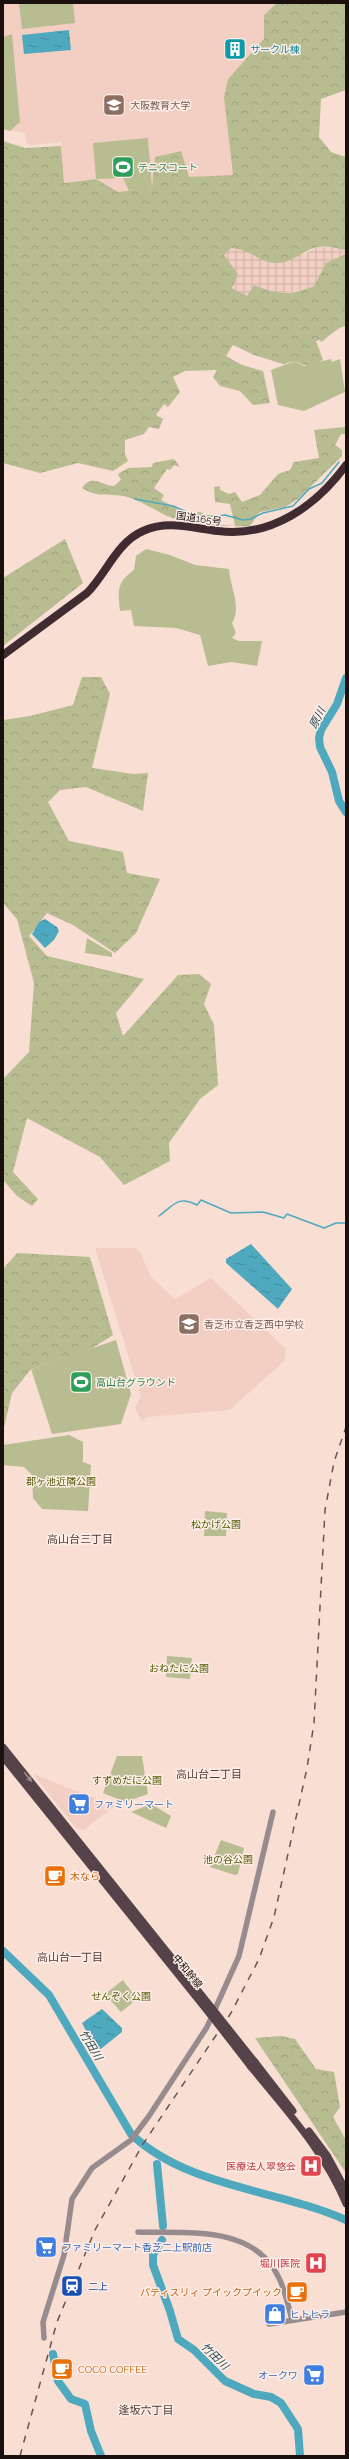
<svg xmlns="http://www.w3.org/2000/svg" width="349" height="2459" font-family="Raleway,'Noto Sans JP',sans-serif">
<defs>
<pattern id="industrial-grid" width="8" height="8" patternUnits="userSpaceOnUse"><rect width="8" height="8" fill="#f2cfc2"/><path d="M0 4h8M4 0v8" fill="none" stroke="#cfb1a6"/></pattern>
<pattern id="forest-crowns" width="20" height="18" patternUnits="userSpaceOnUse"><rect width="20" height="18" fill="#b8bc91"/><path d="M2 6a3 3 0 1 1 6 0M12 15a3 3 0 1 1 6 0" fill="none" stroke="#9ea17c"/></pattern>
<pattern id="water-ripples" width="26" height="14" patternUnits="userSpaceOnUse"><rect width="26" height="14" fill="#4ea9be"/><path d="M2 4q2-2 4 0t4 0M15 11q2-2 4 0t4 0" fill="none" stroke="#408899"/></pattern>
</defs>
<rect width="100%" height="100%" fill="#f9ded4"/>
<g fill="#f2cfc2">
<path d="M3 3H277L264 15V39L228 79 224 97 233 175 152 188 118 192 99 183 96 179 64 183 61 142 31 145 26 142 25 133 3 129Z"/>
<path d="M95 1248H134L140 1252 151 1277 175 1299 211 1278 286 1349 284 1361 230 1410 148 1417 142 1421 135 1408 141 1397Z"/>
<path d="M33 1774 115 1806 83 1830 76 1828Z"/>
</g>
<path fill="url(#industrial-grid)" d="M319 246 346 250V254L326 264 314 286 302 290 276 294 254 285 247 297 232 288 224 255 231 248H241L256 257 304 254Z"/>
<g fill="#b8bc91">
<path d="M19 3H73L75 23 22 29Z"/>
<path d="M12 34 20 122 10 131 3 129V37Z"/>
<path d="M148 138 152 188 129 191 123 178 96 179 93 143Z"/>
<path d="M331 359 332 362 340 359 345 392 304 411 278 405 271 370 295 361 304 366Z"/>
<path d="M146 549 170 555 195 565 229 569C230 587 242 607 232 623L236 633 232 638 239 641H262L257 666 231 662 208 666 200 635 176 628 134 626 131 610 120 611C118 591 116 583 134 570L136 556Z"/>
<path d="M87 938 112 953V957L85 953Z"/>
<path d="M116 1340 131 1394 121 1424 52 1434 31 1369Z"/>
<path d="M69 1435 83 1442V1462L91 1465 88 1511 42 1509 33 1498 32 1475 24 1467 3 1465V1445Z"/>
<path d="M205 1511 227 1513 226 1536H204Z"/>
<path d="M167 1656 192 1658 190 1679 166 1677Z"/>
<path d="M117 1756H142L148 1794 125 1802 103 1793Z"/>
<path d="M151 1804 171 1816 166 1828 131 1812Z"/>
<path d="M221 1840 244 1848 238 1874 235 1875 210 1867Z"/>
<path d="M123 1980 137 1999 121 2012 105 1994Z"/>
</g>
<g fill="url(#forest-crowns)">
<path d="M277 3H346V90L321 99 319 137 331 152 346 157V250C338 249 327 245 318 247 304 249 295 263 275 263 259 262 247 248 231 248L224 255 238 274 232 288 247 296 254 285C279 295 288 296 314 286L326 263 346 254V326C337 327 329 337 321 342L320 340 316 341 323 360 314 365H304L295 361 283 364 254 355 233 345 226 356 242 365 263 371 270 403 253 405 240 391 220 386 213 377 217 370 185 371 173 377 180 392 168 407 164 404 156 415 163 419 159 429 149 427 144 434 125 440V454L128 461 113 471 78 463 40 473 3 463V141L25 148 61 146 64 183 96 179 118 192 152 188 155 157 181 151 189 177 233 175 224 97 228 79 264 39V15Z"/>
<path d="M345 427 346 434H341L335 445 342 450V456L298 499 285 507 260 512 250 526C228 527 185 524 165 515 151 508 138 499 123 496 106 493 98 498 82 488 92 473 102 486 114 486L121 480 118 474 128 468 152 467 153 463 174 459 180 467 174 465 170 470 167 469 154 488 164 495 161 500 188 514 200 512 206 515H221L222 519 212 524 235 526 230 504 215 502 214 487 220 486V490L229 494 235 492 242 502 260 495 278 474 290 470 294 462 319 458 314 430Z"/>
<path d="M65 539 83 583 3 646V578Z"/>
<path d="M82 677H101L110 694 92 768 134 774 148 773 143 811 86 787 60 790 48 802 69 841 123 852 127 873 160 879 136 933 115 953 73 925 47 913 29 936 47 956 144 979 116 1013 123 1036 178 975 199 974 211 984 204 1004 214 1025 218 1085 200 1099 169 1143 170 1161 124 1185 100 1157 27 1118 13 1172 38 1199 32 1206 17 1196 3 1180V1079L29 1052 34 983 17 919 3 903V720L30 716 73 705Z"/>
<path d="M17 1253 90 1257 113 1335 91 1349 31 1369 12 1393 3 1432V1269Z"/>
<path d="M281 2036 295 2039 316 2069 334 2072 340 2107 333 2117 346 2140V2173L255 2038Z"/>
</g>
<g fill="url(#water-ripples)">
<path d="M69 30 71 50 24 54 22 35Z"/>
<path d="M45 919 57 927 59 931 54 940 45 948 32 934 39 922Z"/>
<path d="M251 1244 292 1289 278 1309 226 1263V1259Z"/>
<path d="M102 2009 122 2028V2032L97 2052 82 2023Z"/>
</g>
<g fill="none" stroke-linecap="round" stroke-linejoin="round">
<g stroke="#4ea9be" stroke-width="1.5">
<path d="M135 499 173 506 194 515 209 517 225 515 243 520 251 519 263 513 293 506 309 489 322 483 339 462"/>
<path d="M159 1216C174 1205 178 1195 197 1205L201 1200 231 1213 263 1212 284 1218 287 1214 324 1228 336 1223H346"/>
</g>
<g stroke="#4ea9be" stroke-width="8">
<path d="M346 678 337 704 321 730 319 738 320 747 332 772 339 801 346 812"/>
<path d="M3 1951 49 1995 131 2134C188 2188 277 2189 346 2220"/>
<path d="M157 2164 163 2226"/>
<path d="M162 2240 153 2255V2265L170 2311 178 2339 194 2350 225 2381 254 2394 271 2397 281 2403 298 2429 300 2456"/>
<path d="M53 2354 58 2381 71 2399 85 2404 91 2431 101 2456"/>
</g>
<g stroke="#978b8e" stroke-width="5.5">
<path d="M138 2232C186 2234 252 2224 278 2276 285 2289 288 2305 292 2320"/>
<path d="M269 2324 346 2312"/>
<path d="M44 2338 43 2322 64 2255 72 2199 92 2168 131 2140 149 2116 207 2027 239 1956 273 1812"/>
</g>
<g stroke="#564349" stroke-width="7">
<path d="M3 1747 212 2008"/>
<path d="M3 1757 209 2013"/>
<path d="M255 2062 293 2111"/>
<path d="M251 2067C286 2110 325 2152 346 2204"/>
<path d="M309 2131 327 2155 346 2190"/>
</g>
<path stroke="#402b31" stroke-width="8" d="M3 655 87 593C106 574 117 542 143 531 168 520 191 528 218 531 271 538 316 506 346 465"/>
<path stroke="#655651" stroke-width="1.5" stroke-dasharray="7 7" stroke-linecap="butt" d="M20 2456 57 2322 95 2230 143 2144 231 2013 259 1959 274 1917 307 1768 314 1723 325 1510 334 1462 346 1427"/>
<g stroke="#564349" stroke-width="7">
<path d="M212 2008 255 2062"/>
<path d="M209 2013 251 2067"/>
</g>
</g>
<defs><path id="oneway-solid" d="M-6-.8H1V-3.2L6.5 0L1 3.2V.8H-6Z"/></defs>
<use fill="#998789" href="#oneway-solid" transform="translate(28 1777) rotate(51)"/>
<defs>
<g id="building-square" transform="scale(1.15)"><rect x="-9" y="-9" width="18" height="18" rx="4" fill="#0f9aa8" stroke="#feeee8"/><path d="M-4-6H4V6H1V3H-1V6H-4ZM-2.5-4.3h1.7v1.8h-1.7ZM.8-4.3h1.7v1.8H.8ZM-2.5-1h1.7V.8h-1.7ZM.8-1h1.7V.8H.8Z" fill="#fff"/></g>
<g id="university-square" transform="scale(1.15)"><rect x="-9" y="-9" width="18" height="18" rx="4" fill="#8d6e63" stroke="#feeee8"/><path d="M0-5L7-2L0 1L-7-2ZM-4 1L0 2.5L4 1V4Q0 6-4 4Z" fill="#fff"/></g>
<g id="stadium-square" transform="scale(1.15)"><rect x="-9" y="-9" width="18" height="18" rx="4" fill="#2e9e5b" stroke="#feeee8"/><path d="M0-5a6.5 5 0 1 0 0 10a6.5 5 0 1 0 0-10ZM-3.5-1.8h7v3.6h-7Z" fill="#fff"/></g>
<g id="school-square" transform="scale(1.15)"><rect x="-9" y="-9" width="18" height="18" rx="4" fill="#8d6e63" stroke="#feeee8"/><path d="M0-5L7-2L0 1L-7-2ZM-4 1L0 2.5L4 1V4Q0 6-4 4Z" fill="#fff"/></g>
<g id="supermarket-square" transform="scale(1.15)"><rect x="-9" y="-9" width="18" height="18" rx="4" fill="#3f7fe0" stroke="#feeee8"/><path d="M-6-5.5h2.5l.6 2H6L4.5 2H-2.5L-4.4-4H-6ZM-1.5 3.2a1.3 1.3 0 1 0 .1 0ZM3 3.2a1.3 1.3 0 1 0 .1 0Z" fill="#fff"/></g>
<g id="cafe-square" transform="scale(1.15)"><rect x="-9" y="-9" width="18" height="18" rx="4" fill="#e8710a" stroke="#feeee8"/><path d="M-5.5-4.5H6V0H3Q3 3.5 0 3.5H-2.5Q-5.5 3.5-5.5 0ZM3-3.2v2h1.7v-2ZM-6 4.5H4V6H-6Z" fill="#fff"/></g>
<g id="hospital-square" transform="scale(1.15)"><rect x="-9" y="-9" width="18" height="18" rx="4" fill="#e0444e" stroke="#feeee8"/><path d="M-5-5h3v3.5h4V-5h3V5h-3V1.5h-4V5h-3Z" fill="#fff"/></g>
<g id="station-square" transform="scale(1.15)"><rect x="-9" y="-9" width="18" height="18" rx="4" fill="#1a4fb4" stroke="#feeee8"/><path d="M-3-6H3Q5-6 5-4V2Q5 4 3 4L4.5 6H3L1.5 4h-3L-3 6H-4.5L-3 4Q-5 4-5 2V-4Q-5-6-3-6ZM-3.5-4v3h7v-3ZM-3.5 1v1.5H-2V1ZM2 1v1.5H3.5V1Z" fill="#fff"/></g>
<g id="shop-square" transform="scale(1.15)"><rect x="-9" y="-9" width="18" height="18" rx="4" fill="#3f7fe0" stroke="#feeee8"/><path d="M-5-2.5h2.3a2.7 3.5 0 0 1 5.4 0H5L5.5 6h-11ZM-1.5-2.5h3a1.5 2.3 0 0 0-3 0Z" fill="#fff"/></g>
</defs>
<g fill-rule="evenodd">
<use href="#building-square" x="235" y="49"/>
<use href="#university-square" x="114" y="105"/>
<use href="#stadium-square" x="123" y="167"/>
<use href="#school-square" x="189" y="1324"/>
<use href="#stadium-square" x="81" y="1382"/>
<use href="#supermarket-square" x="79" y="1804"/>
<use href="#cafe-square" x="55" y="1876"/>
<use href="#hospital-square" x="311" y="2166"/>
<use href="#supermarket-square" x="46" y="2247"/>
<use href="#hospital-square" x="316" y="2263"/>
<use href="#station-square" x="72" y="2286"/>
<use href="#cafe-square" x="297" y="2292"/>
<use href="#shop-square" x="275" y="2314"/>
<use href="#cafe-square" x="62" y="2369"/>
<use href="#supermarket-square" x="314" y="2375"/>
</g>
<g text-anchor="middle" stroke-width="3" stroke-linejoin="round" paint-order="stroke">
<g font-size="10" fill="#0d838f" stroke="#feeee8" text-anchor="start">
<text x="250" y="53">サークル棟</text>
</g>
<g font-size="10" fill="#785e54" stroke="#feeee8" text-anchor="start">
<text x="130" y="109">大阪教育大学</text>
<text x="204" y="1328">香芝市立香芝西中学校</text>
</g>
<g font-size="10" fill="#27864d" stroke="#feeee8" text-anchor="start">
<text x="138" y="171">テニスコート</text>
<text x="96" y="1386">高山台グラウンド</text>
</g>
<g font-size="10" fill="#1a110e" stroke="#feeee8">
<text transform="translate(199 518) rotate(8)" y="4">国道165号</text>
<text transform="translate(188 1971) rotate(51)" y="4">中和幹線</text>
</g>
<g font-size="10" fill="#575a05" stroke="#feeee8">
<text x="61" y="1485">郡ヶ池近隣公園</text>
<text x="216" y="1528">松かげ公園</text>
<text x="179" y="1672">おねたに公園</text>
<text x="127" y="1784">すずめだに公園</text>
<text x="228" y="1863">池の谷公園</text>
<text x="121" y="2000">せんぞく公園</text>
</g>
<g font-size="10" fill="#366cbe" stroke="#feeee8" text-anchor="start">
<text x="94" y="1808">ファミリーマート</text>
<text x="62" y="2251">ファミリーマート香芝二上駅前店</text>
<text x="290" y="2318">ヒトヒラ</text>
<text x="298" y="2379" text-anchor="end">オークワ</text>
</g>
<g font-size="10" fill="#c56008" stroke="#feeee8" text-anchor="start">
<text x="70" y="1880">木なら</text>
<text x="282" y="2296" text-anchor="end">パティスリィ プイックプイック</text>
<text x="78" y="2373">COCO COFFEE</text>
</g>
<g font-size="10" fill="#be3a42" stroke="#feeee8" text-anchor="end">
<text x="296" y="2170">医療法人翠悠会</text>
<text x="300" y="2267">堀川医院</text>
</g>
<g font-size="10" fill="#164399" stroke="#feeee8" text-anchor="start">
<text x="88" y="2290">二上</text>
</g>
<g font-size="11" font-style="italic" fill="#234c55" stroke="#feeee8">
<text transform="translate(317 718) rotate(-63)" y="4">原川</text>
<text transform="translate(91 2045) rotate(59)" y="4">竹田川</text>
<text transform="translate(215 2356) rotate(44)" y="4">竹田川</text>
</g>
<g font-size="11" fill="#513c34" stroke="#feeee8">
<text x="80" y="1543">高山台三丁目</text>
<text x="209" y="1778">高山台二丁目</text>
<text x="70" y="1961">高山台一丁目</text>
<text x="146" y="2414">逢坂六丁目</text>
</g>
</g>
<rect width="349" height="2459" fill="none" stroke="#1a110e" stroke-width="8"/>
</svg>
